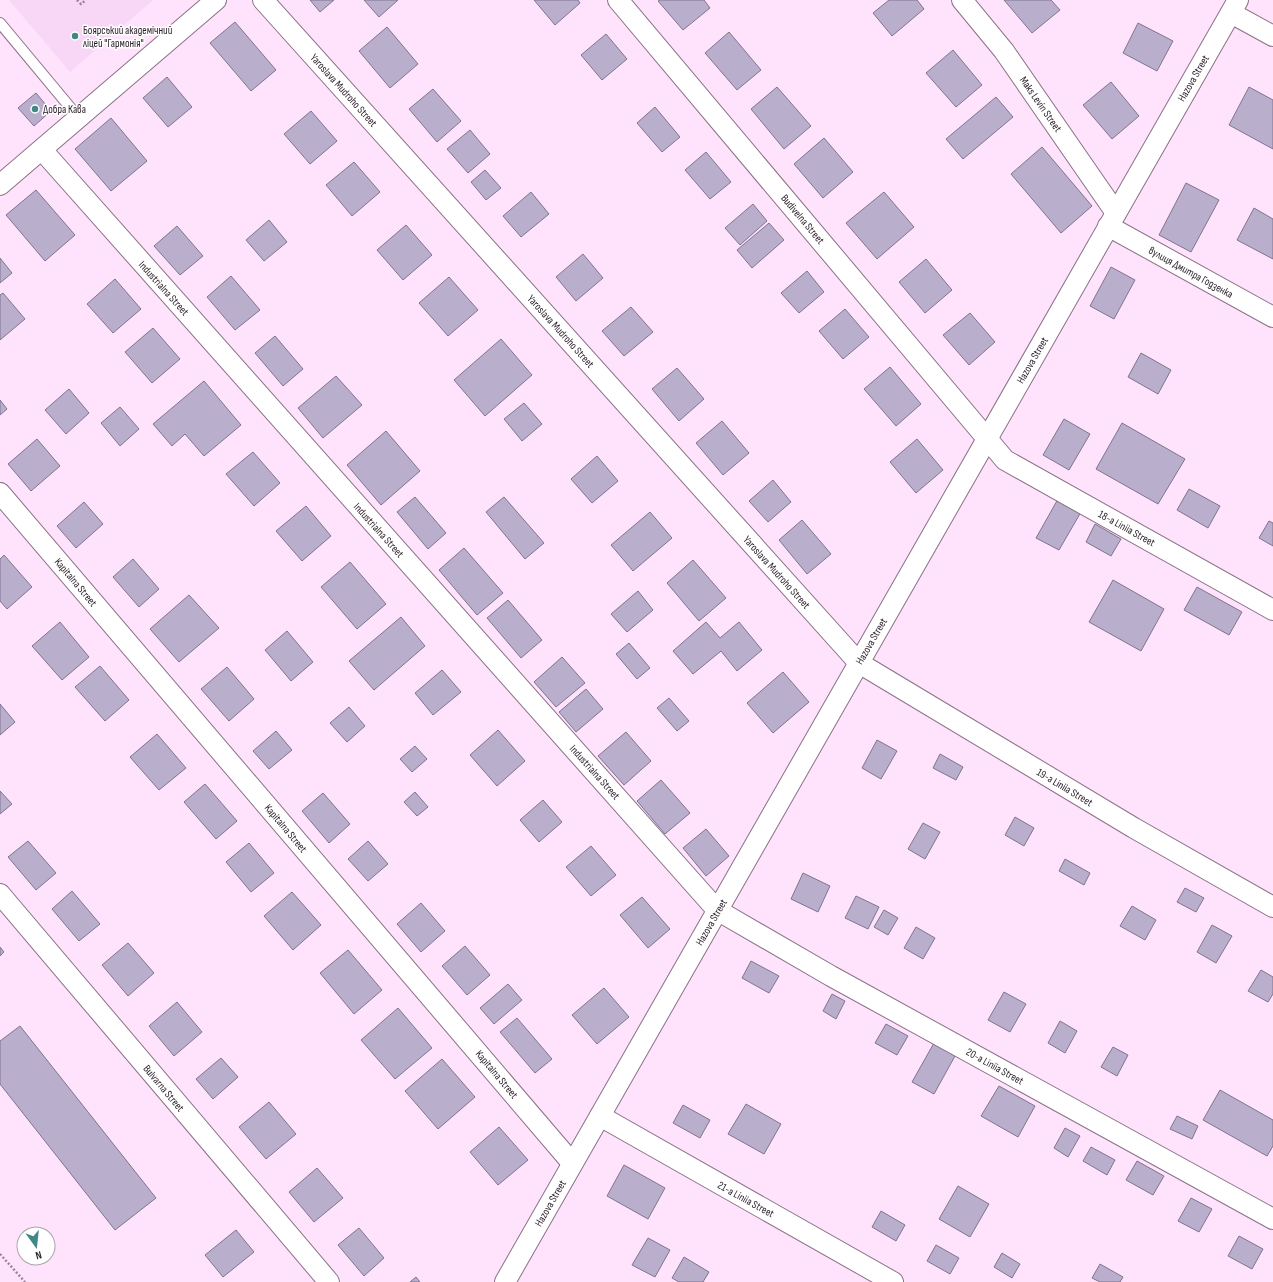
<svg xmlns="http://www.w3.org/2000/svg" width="1273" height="1282" font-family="'Sofia Sans Condensed',sans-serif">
<rect width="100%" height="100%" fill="#ffe3fc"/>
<path fill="#f8d6f5" d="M9 0H153L70 72Z"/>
<g fill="#b9aecc" stroke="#7f7490">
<path d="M310 0H334L320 12Z"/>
<path d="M364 0H398L379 17Z"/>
<path d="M534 0H578L580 3 555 25Z"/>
<path d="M660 0H704L710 8 683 30 658 1Z"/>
<path d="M889 0H917L924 9 892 36 873 13Z"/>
<path d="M1004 0H1051L1060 10 1032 33Z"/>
<path d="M235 22 276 70 251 91 210 43Z"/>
<path d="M1138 23 1173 41 1157 71 1123 53Z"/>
<path d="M387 27 418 64 390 88 359 51Z"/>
<path d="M729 32 761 70 737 90 705 53Z"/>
<path d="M606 34 627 59 602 80 581 55Z"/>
<path d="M953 50 982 85 956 107 926 73Z"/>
<path d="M167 77 192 107 168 127 143 98Z"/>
<path d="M1111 82 1139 116 1112 139 1083 105Z"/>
<path d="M777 87 811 126 784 149 751 109Z"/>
<path d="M1249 87 1273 100V149L1229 125Z"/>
<path d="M433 89 461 121 437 142 409 109Z"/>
<path d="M36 93 51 111 34 126 18 108Z"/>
<path d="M996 97 1013 117 963 159 946 139Z"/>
<path d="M655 107 680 137 662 152 637 123Z"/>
<path d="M311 111 337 141 310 164 284 134Z"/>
<path d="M111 118 147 161 111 191 75 149Z"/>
<path d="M470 130 490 154 468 173 447 149Z"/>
<path d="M824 138 853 172 823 198 794 164Z"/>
<path d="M1042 147 1092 206 1061 233 1011 174Z"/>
<path d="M706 152 731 182 710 199 685 170Z"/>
<path d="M354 162 380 192 352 216 326 185Z"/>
<path d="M485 170 501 188 486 200 471 182Z"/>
<path d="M1186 183 1219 200 1191 252 1159 235Z"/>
<path d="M36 190 75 235 45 261 6 215Z"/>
<path d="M531 192 549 214 521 237 503 216Z"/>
<path d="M884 192 914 227 877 259 846 223Z"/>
<path d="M753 204 767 221 740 245 725 228Z"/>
<path d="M1254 208 1273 219V259L1237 240Z"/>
<path d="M269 220 287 242 264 261 246 240Z"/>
<path d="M769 223 784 240 752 268 737 250Z"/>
<path d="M406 225 432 255 403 280 377 250Z"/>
<path d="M177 226 203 256 180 275 154 246Z"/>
<path d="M583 254 603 278 576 301 556 277Z"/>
<path d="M0 258 12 273 0 283Z"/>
<path d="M926 259 952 290 925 313 899 282Z"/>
<path d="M1111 267 1135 280 1114 319 1090 306Z"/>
<path d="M807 271 824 292 799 313 781 293Z"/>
<path d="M231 276 260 310 235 330 207 297Z"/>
<path d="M449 277 478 310 448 336 419 303Z"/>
<path d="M115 279 141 309 113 333 87 304Z"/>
<path d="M3 293 25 319 0 340V295Z"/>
<path d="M631 307 653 332 624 356 602 331Z"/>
<path d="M845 309 869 337 843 359 819 331Z"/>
<path d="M970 313 995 342 969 365 943 335Z"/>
<path d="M153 328 180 359 152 383 125 352Z"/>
<path d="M275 336 303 369 283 386 255 353Z"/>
<path d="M501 339 532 375 485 416 454 380Z"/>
<path d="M1141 353 1171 370 1158 394 1128 377Z"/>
<path d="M890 367 921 404 896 426 864 389Z"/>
<path d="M677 368 704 399 679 421 652 389Z"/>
<path d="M336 376 362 405 323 438 298 408Z"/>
<path d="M204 381 241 425 204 456 185 434 172 446 153 424Z"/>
<path d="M69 389 89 413 66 434 45 410Z"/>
<path d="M0 400 7 409 0 415Z"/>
<path d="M524 403 542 424 522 441 504 419Z"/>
<path d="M120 407 139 429 120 446 101 423Z"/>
<path d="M1064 419 1090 434 1069 470 1043 455Z"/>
<path d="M722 421 749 453 723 475 696 443Z"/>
<path d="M1122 423 1185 459 1158 504 1096 469Z"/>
<path d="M386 431 420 471 381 505 347 465Z"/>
<path d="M37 439 60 466 31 491 8 464Z"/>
<path d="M917 439 943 470 916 493 890 462Z"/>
<path d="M253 452 280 483 254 506 226 474Z"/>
<path d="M597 456 618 481 592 503 571 479Z"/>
<path d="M773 480 791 502 768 522 749 501Z"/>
<path d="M1189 489 1220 506 1208 528 1177 510Z"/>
<path d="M415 497 446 533 428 549 397 512Z"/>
<path d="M504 497 544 543 525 559 486 512Z"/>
<path d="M1058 499 1081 512 1059 550 1036 538Z"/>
<path d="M84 502 103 524 76 548 57 526Z"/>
<path d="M306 506 331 536 302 561 276 531Z"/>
<path d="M650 512 672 538 633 571 611 545Z"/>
<path d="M802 520 831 554 807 574 779 540Z"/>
<path d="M1269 521 1273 523V546L1259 538Z"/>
<path d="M1095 524 1121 539 1111 556 1086 542Z"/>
<path d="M464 548 503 593 477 615 439 570Z"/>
<path d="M4 555 32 587 7 609 0 601V559Z"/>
<path d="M133 559 159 589 139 607 113 577Z"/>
<path d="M693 560 726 598 699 621 667 583Z"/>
<path d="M350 562 386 604 357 629 321 587Z"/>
<path d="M1113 580 1164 609 1141 651 1089 622Z"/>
<path d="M1197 587 1242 612 1229 635 1184 610Z"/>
<path d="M638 591 653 610 627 632 611 614Z"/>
<path d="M189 595 219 628 179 662 150 629Z"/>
<path d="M508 600 542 640 521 658 487 618Z"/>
<path d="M401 617 425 646 374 690 349 661Z"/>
<path d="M60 622 89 657 62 680 32 646Z"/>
<path d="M706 622 720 638 739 622 762 650 737 671 721 651 693 674 673 651Z"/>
<path d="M287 631 313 662 291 681 265 650Z"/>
<path d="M629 643 650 668 637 679 616 654Z"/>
<path d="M562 657 585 683 556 707 534 682Z"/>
<path d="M100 666 129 700 105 721 75 687Z"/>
<path d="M227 667 254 699 229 721 201 689Z"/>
<path d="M442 670 461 692 433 715 415 693Z"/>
<path d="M783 672 809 702 773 733 747 703Z"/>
<path d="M586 689 603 709 576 732 559 712Z"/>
<path d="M669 698 689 721 677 731 657 708Z"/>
<path d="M0 704 15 722 0 735Z"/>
<path d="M349 707 365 726 347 742 330 723Z"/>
<path d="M498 730 525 761 497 786 470 755Z"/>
<path d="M276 731 292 750 269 769 253 751Z"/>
<path d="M626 732 651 761 624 785 598 756Z"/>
<path d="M157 734 186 768 159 790 130 757Z"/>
<path d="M877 740 897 751 881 779 862 768Z"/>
<path d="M415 746 427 759 412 772 400 759Z"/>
<path d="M940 754 963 767 956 780 933 768Z"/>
<path d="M661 780 690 813 665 834 637 801Z"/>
<path d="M205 784 237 821 216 839 184 802Z"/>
<path d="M0 791 12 804 0 814Z"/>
<path d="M415 792 428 807 417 816 404 802Z"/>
<path d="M323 793 350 824 329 843 302 811Z"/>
<path d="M543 800 562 822 539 842 520 820Z"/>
<path d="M1015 817 1034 828 1024 846 1005 835Z"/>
<path d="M923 823 940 832 925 859 908 849Z"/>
<path d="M706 829 729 856 706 876 683 848Z"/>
<path d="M28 841 56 873 36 890 8 857Z"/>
<path d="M368 841 388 864 368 881 348 859Z"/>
<path d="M249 843 274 873 251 892 226 862Z"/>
<path d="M591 846 616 875 591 896 566 867Z"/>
<path d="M1065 859 1090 873 1084 885 1059 871Z"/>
<path d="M803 873 830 886 818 912 791 899Z"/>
<path d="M1185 888 1204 898 1196 912 1177 902Z"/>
<path d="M72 891 100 924 79 941 52 909Z"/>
<path d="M292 892 321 925 293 950 264 916Z"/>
<path d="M856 896 879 907 868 929 845 918Z"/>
<path d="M642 897 670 929 648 948 620 915Z"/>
<path d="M421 903 445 931 421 952 397 924Z"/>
<path d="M1132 906 1156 920 1145 940 1120 926Z"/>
<path d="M884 910 898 918 888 935 874 927Z"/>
<path d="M1212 925 1232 936 1216 963 1197 952Z"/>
<path d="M916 927 935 938 923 959 904 948Z"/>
<path d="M128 943 154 973 128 996 102 965Z"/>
<path d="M465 946 490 975 467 995 442 966Z"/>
<path d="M0 947 4 952 0 956Z"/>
<path d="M348 950 382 990 354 1014 320 973Z"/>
<path d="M751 961 779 976 769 993 742 978Z"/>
<path d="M1261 970 1273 977V994L1268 1002 1248 991Z"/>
<path d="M508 984 522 1000 494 1024 480 1008Z"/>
<path d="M604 988 629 1017 597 1044 572 1015Z"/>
<path d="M1004 992 1026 1004 1010 1032 988 1020Z"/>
<path d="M832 994 845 1001 836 1019 823 1011Z"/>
<path d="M177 1002 202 1032 174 1056 149 1026Z"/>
<path d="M398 1008 432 1048 395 1079 361 1040Z"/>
<path d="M517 1018 552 1059 535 1073 500 1032Z"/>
<path d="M1060 1021 1077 1031 1065 1053 1048 1043Z"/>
<path d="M886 1024 908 1036 897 1055 875 1043Z"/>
<path d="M20 1026 156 1198 115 1230 0 1084V1041Z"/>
<path d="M934 1043 955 1056 934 1094 912 1082Z"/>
<path d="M1113 1047 1128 1055 1117 1076 1101 1067Z"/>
<path d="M221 1058 238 1077 213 1099 196 1079Z"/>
<path d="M442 1059 475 1097 438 1129 405 1091Z"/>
<path d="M999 1086 1035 1106 1018 1137 981 1116Z"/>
<path d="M1220 1090 1273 1120V1146L1267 1156 1203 1120Z"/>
<path d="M269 1102 296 1134 266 1159 239 1127Z"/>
<path d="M746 1104 781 1124 764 1154 728 1134Z"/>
<path d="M683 1105 710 1120 700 1138 673 1123Z"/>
<path d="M1177 1116 1198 1126 1192 1139 1170 1129Z"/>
<path d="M499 1127 528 1160 498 1185 470 1152Z"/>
<path d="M1065 1128 1080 1136 1068 1157 1054 1148Z"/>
<path d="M1091 1147 1115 1160 1107 1175 1083 1161Z"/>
<path d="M1137 1161 1164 1176 1153 1195 1126 1180Z"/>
<path d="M624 1165 665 1188 648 1219 607 1196Z"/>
<path d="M317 1168 343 1198 314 1222 289 1192Z"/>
<path d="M958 1186 989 1204 970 1237 939 1219Z"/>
<path d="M1191 1198 1212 1209 1199 1232 1178 1221Z"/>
<path d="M881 1211 905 1225 896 1241 872 1227Z"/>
<path d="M359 1228 384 1258 364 1276 338 1245Z"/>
<path d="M236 1230 254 1252 223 1277 205 1255Z"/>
<path d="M1239 1236 1263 1249 1252 1269 1228 1256Z"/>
<path d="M648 1238 670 1250 655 1277 632 1265Z"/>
<path d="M936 1245 959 1258 950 1274 927 1261Z"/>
<path d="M1002 1253 1020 1264 1012 1278 994 1267Z"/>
<path d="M684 1257 709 1272 703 1282H679L672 1278Z"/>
<path d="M1100 1264 1123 1277 1120 1282H1100L1092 1278Z"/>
<path d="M416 1277 420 1282H410Z"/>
</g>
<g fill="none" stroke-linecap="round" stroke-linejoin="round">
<g stroke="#8a7187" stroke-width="12">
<path id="lane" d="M0 23 79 118"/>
</g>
<g stroke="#8a7187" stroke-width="22">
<g id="street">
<path d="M263 0 859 663 1134 828 1273 907"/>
<path d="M618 0 1005 460 1273 610"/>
<path d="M962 0 1004 51 1116 213"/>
<path d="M1231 13 1273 36"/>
<path d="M42 150 717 910 831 976 1273 1219"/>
<path d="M0 185 216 0"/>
<path d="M1108 226 1273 317"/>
<path d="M0 493 572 1163"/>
<path d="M0 894 329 1282"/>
<path d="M600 1116 893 1282"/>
<path d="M505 1282 1238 0"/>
</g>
</g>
<g stroke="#9a8698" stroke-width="2.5" stroke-dasharray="2 2" stroke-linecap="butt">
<path d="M77 0 81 4 86 0"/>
<path d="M0 1254 25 1282"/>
</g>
<use href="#lane" stroke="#fff" stroke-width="10"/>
<use href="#street" stroke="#fff" stroke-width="20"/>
</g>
<g fill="#408888" stroke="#fff" stroke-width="1.5">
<circle cx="75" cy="36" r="4"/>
<circle cx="35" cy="109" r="4"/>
</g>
<g text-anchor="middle" stroke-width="3" stroke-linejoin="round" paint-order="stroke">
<g font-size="11" fill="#281e27" stroke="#fff" text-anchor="start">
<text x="83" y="34">Боярський академічний<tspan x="83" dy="13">ліцей "Гармонія"</tspan></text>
<text x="43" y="113">Добра Кава</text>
</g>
<g font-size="11" fill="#281e27" stroke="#fff">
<text transform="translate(1193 78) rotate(-60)" y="4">Hazova Street</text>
<text transform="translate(344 90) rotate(48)" y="4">Yaroslava Mudroho Street</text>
<text transform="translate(1041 104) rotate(55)" y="4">Maks Levin Street</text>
<text transform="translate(803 219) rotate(50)" y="4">Budivelna Street</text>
<text transform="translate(1191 272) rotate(29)" y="4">вулиця Дмитра Годзенка</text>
<text transform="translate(164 288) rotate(48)" y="4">Industrialna Street</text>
<text transform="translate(561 331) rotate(48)" y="4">Yaroslava Mudroho Street</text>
<text transform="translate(1032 360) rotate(-60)" y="4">Hazova Street</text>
<text transform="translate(1127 528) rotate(29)" y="4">18-a Liniia Street</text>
<text transform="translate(379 530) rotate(48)" y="4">Industrialna Street</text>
<text transform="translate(777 572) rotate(48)" y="4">Yaroslava Mudroho Street</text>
<text transform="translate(76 582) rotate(50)" y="4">Kapitalna Street</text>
<text transform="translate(871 641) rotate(-60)" y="4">Hazova Street</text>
<text transform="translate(595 772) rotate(48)" y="4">Industrialna Street</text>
<text transform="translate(1065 787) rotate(31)" y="4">19-a Liniia Street</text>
<text transform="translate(286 828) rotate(50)" y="4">Kapitalna Street</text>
<text transform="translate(711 922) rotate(-60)" y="4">Hazova Street</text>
<text transform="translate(995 1066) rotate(29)" y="4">20-a Liniia Street</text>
<text transform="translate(497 1074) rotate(50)" y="4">Kapitalna Street</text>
<text transform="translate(164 1088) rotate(50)" y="4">Bulvarna Street</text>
<text transform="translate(746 1199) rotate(29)" y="4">21-a Liniia Street</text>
<text transform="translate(550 1203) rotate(-60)" y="4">Hazova Street</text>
</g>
</g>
<g transform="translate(36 1246) rotate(165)"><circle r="19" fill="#ffffff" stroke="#a9a5a9"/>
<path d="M0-3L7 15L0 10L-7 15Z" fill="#408888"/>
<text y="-6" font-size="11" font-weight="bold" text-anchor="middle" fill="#281e27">N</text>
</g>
</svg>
